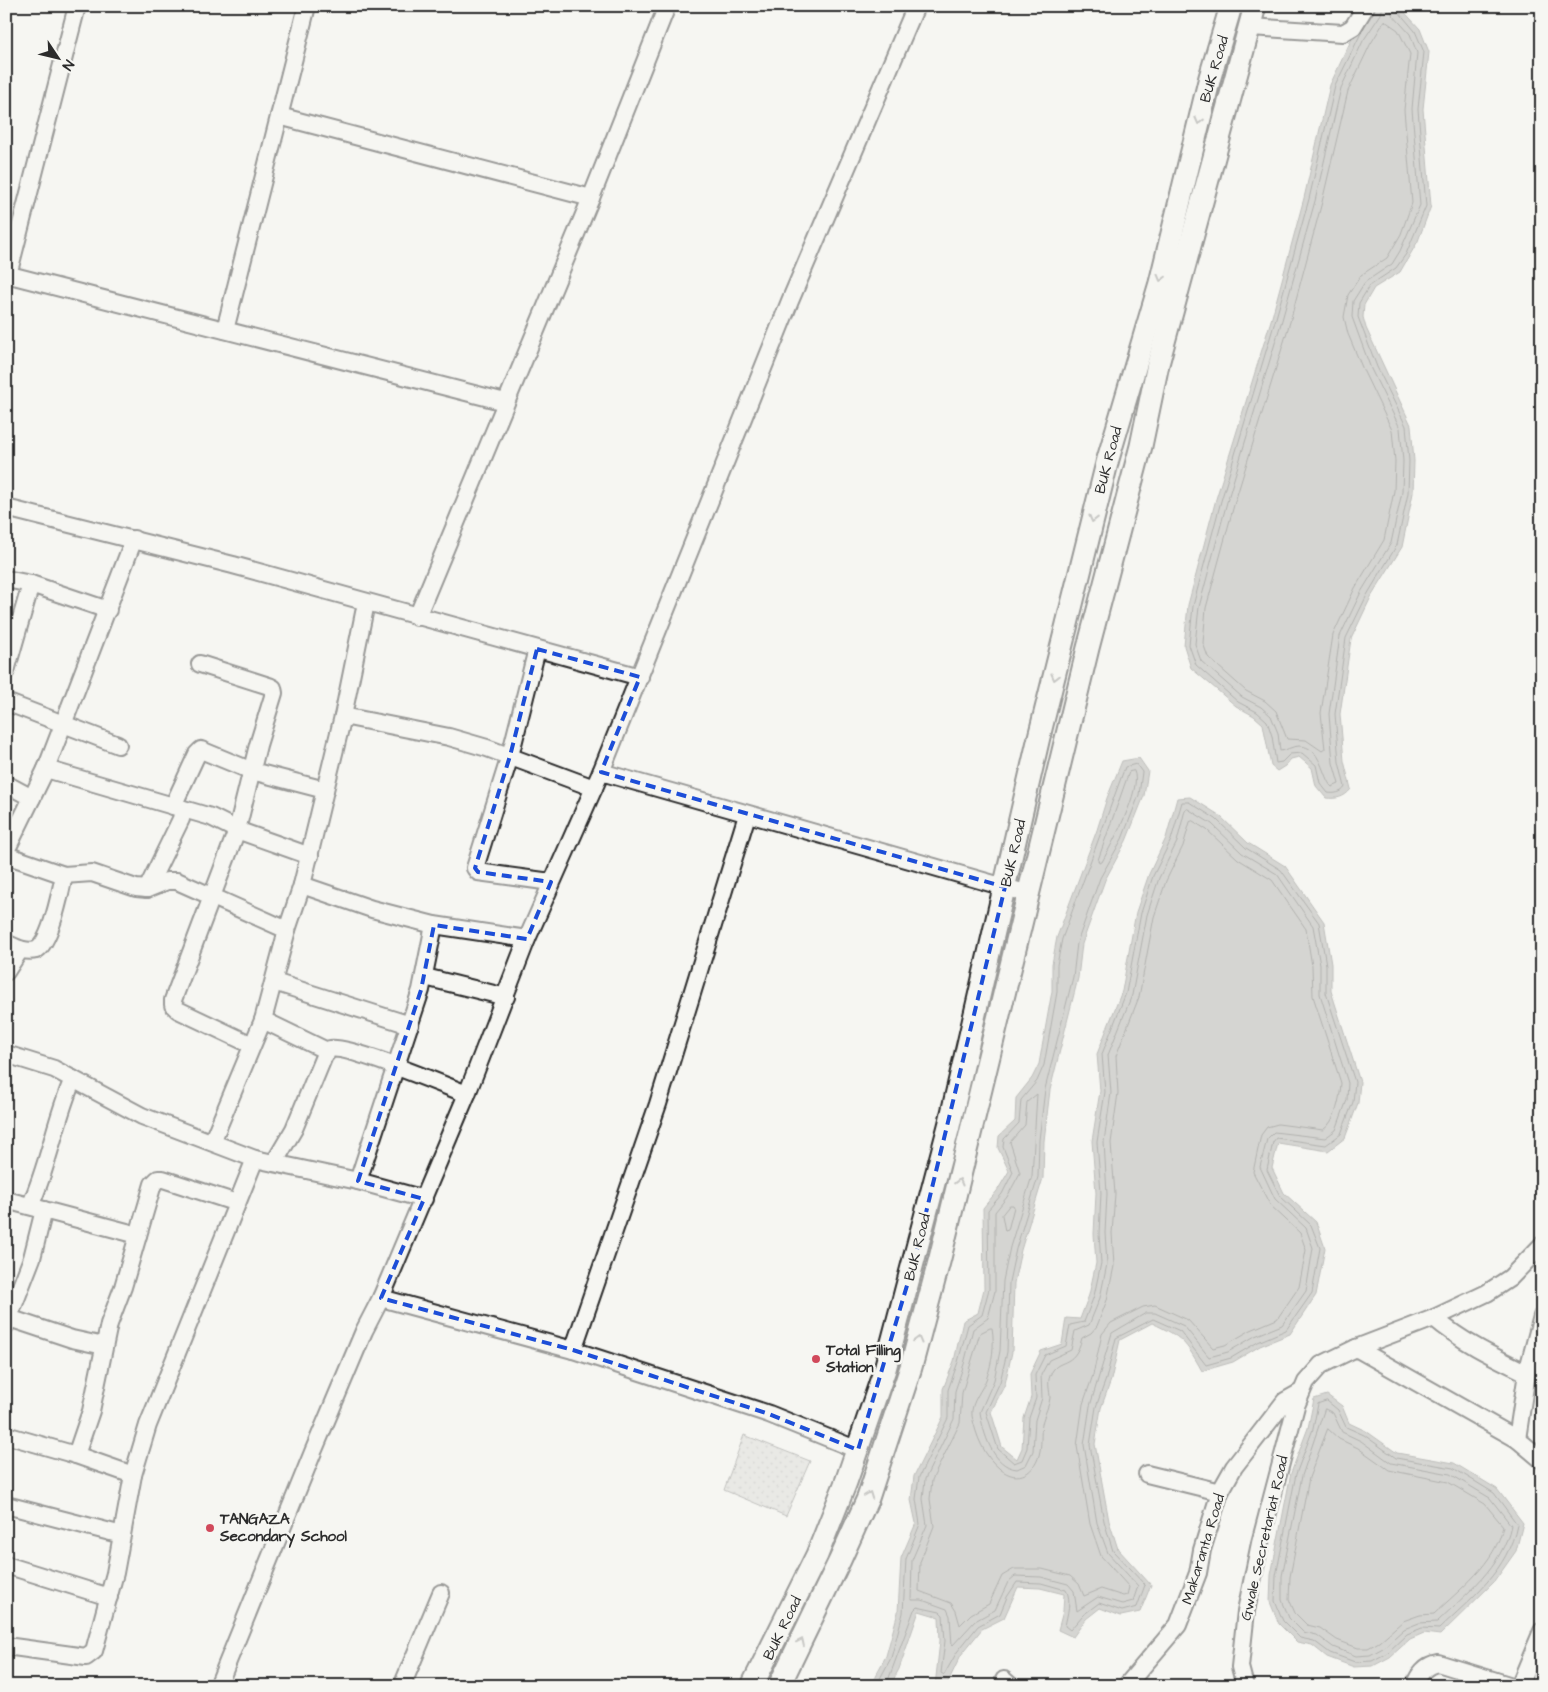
<svg xmlns="http://www.w3.org/2000/svg" width="1548" height="1692" font-family="'Architects Daughter',sans-serif">
<defs>
<pattern id="garden-dots" width="8" height="8" patternUnits="userSpaceOnUse" patternTransform="scale(1.25)"><rect width="8" height="8" fill="#d9d9d5"/><path d="M2 2h.1M6 6h.1" fill="none" stroke="#babab7" stroke-width="1.8" stroke-linecap="round"/></pattern>
</defs>
<rect width="100%" height="100%" fill="#f6f6f2"/>
<filter id="ink" filterUnits="userSpaceOnUse"><feTurbulence type="fractalNoise" baseFrequency=".02" numOctaves="2"/><feDisplacementMap in="SourceGraphic" scale="10" xChannelSelector="R" yChannelSelector="G"/><feConvolveMatrix kernelMatrix="1 2 1 2 8 2 1 2 1" color-interpolation-filters="sRGB"/></filter>
<g filter="url(#ink)">
<path fill="url(#garden-dots)" stroke="#828280" d="M744 1435 810 1461 786 1516 724 1490Z"/>
<g fill="#aeaeab" stroke="#7a7a78">
<path d="M1373 6H1399L1420 29 1429 52 1423 109 1431 206 1418 241 1400 272 1374 288 1364 305 1363 317 1366 328 1411 425 1414 461 1413 493 1402 547 1371 597 1351 639 1340 714 1344 761 1351 789C1344 798 1336 799 1326 798L1316 786 1312 768 1299 757 1291 759 1285 766 1277 771 1271 766 1263 724 1254 716 1236 706 1191 668 1184 646 1188 605 1216 499 1272 317 1304 198 1330 85 1353 36Z"/>
<path d="M1139 758 1148 771 1144 796 1126 841 1105 880 1082 944 1078 978 1050 1090 1044 1141 1043 1178 1021 1250 1014 1283 1012 1352 1005 1384 991 1412 1002 1447 1017 1459 1022 1448 1024 1418 1031 1397 1030 1374 1041 1351 1062 1344 1066 1318 1080 1319 1089 1295 1096 1263 1094 1234 1096 1193 1092 1141 1100 1091 1097 1054 1122 991 1136 912 1149 874 1166 838 1177 798 1190 797 1219 815 1248 843 1285 866 1324 922 1331 964V991L1360 1082 1358 1103 1345 1138 1328 1151 1278 1143 1272 1168 1284 1193 1316 1222 1325 1248 1316 1295 1290 1334 1260 1346 1233 1362 1202 1371C1186 1342 1182 1337 1152 1323L1120 1340 1111 1380 1101 1408 1095 1444 1109 1521 1118 1549 1151 1585 1140 1612 1121 1616 1100 1608 1086 1619 1073 1637 1058 1630 1063 1611 1064 1594 1040 1588 1018 1587 1004 1618 982 1629 961 1655 946 1686H935L940 1641 939 1617 919 1611 899 1669 890 1686H870L886 1656 898 1612 901 1558 916 1523 911 1500 914 1476 943 1417V1389L954 1361 963 1321 978 1313 984 1289 983 1208 997 1191 1009 1171 998 1148 999 1136 1015 1121 1016 1098 1032 1078 1039 1064 1052 991V964L1057 937 1097 830 1107 798 1122 761Z"/>
<path d="M1327 1395 1342 1406 1349 1423 1366 1431 1397 1453 1454 1463 1497 1489 1523 1523 1516 1551 1494 1582 1440 1635 1424 1633 1410 1639 1390 1657 1373 1666 1354 1667 1327 1657 1312 1645 1297 1642 1279 1624 1270 1602 1271 1575 1291 1473 1308 1428 1314 1399Z"/>
</g>
<g fill="none" stroke-linecap="round" stroke-linejoin="round">
<g stroke="#5f5f5e" stroke-width="1">
<path d="M1383 6 1381 14 1363 41 1341 88 1315 201 1282 320 1227 502 1199 607 1195 644 1201 661 1242 697 1261 707 1271 716 1278 733 1280 751C1285 751 1292 746 1299 746 1322 746 1322 778 1332 787L1339 784 1333 763 1329 714 1340 636 1361 592 1391 543 1402 492 1403 461 1400 428 1371 369 1352 317 1353 301 1365 282 1392 264 1400 251 1420 205 1412 109 1417 53 1410 34 1392 14 1390 6"/>
<path d="M1385 21 1398 30 1410 54 1404 110 1412 203 1401 234 1387 258 1361 275 1348 295 1344 317 1348 334 1364 372 1392 430 1395 461 1394 491 1384 540 1355 588 1333 635 1321 713 1325 749 1322 751 1306 740 1287 739 1276 711 1265 701 1246 691 1208 657 1203 643 1206 608 1234 505 1290 322 1322 202 1348 91 1370 45Z"/>
<path d="M1364 27 1335 86 1309 199 1276 318 1221 501 1193 606 1189 645 1196 665 1238 702 1257 712 1267 721 1272 736 1276 763 1282 762 1290 754 1302 753 1316 765 1320 783 1328 793C1334 794 1342 793 1345 787L1339 762 1335 714 1346 638 1367 595 1397 545 1408 493 1409 461 1406 426 1377 367 1358 317 1359 303 1370 285 1396 268 1406 254 1426 206 1418 109 1424 52 1415 31 1398 11 1396 6"/>
<path d="M1134 771C1143 789 1111 845 1102 862L1099 863 1098 860 1129 772Z"/>
<path d="M1188 809 1212 824 1242 853 1277 874 1313 926 1320 965V994L1348 1083 1347 1100 1336 1130 1325 1138 1274 1132 1267 1139 1260 1167 1275 1199 1306 1228 1313 1248 1306 1291 1282 1325 1255 1336 1228 1352 1209 1357 1184 1326 1155 1313H1146L1112 1333 1090 1406 1084 1445 1097 1523 1108 1553 1138 1586 1133 1601 1122 1604 1098 1597 1077 1611 1074 1591 1068 1584 1041 1577 1015 1576 1008 1582 995 1610 975 1621 952 1646 950 1616 947 1609 922 1600H911L912 1560 927 1525 923 1499 925 1479 954 1419 955 1391 964 1364 973 1329 988 1318 995 1291V1212L1007 1197 1020 1173 1010 1142 1025 1125 1027 1102 1037 1094 1032 1176 1010 1247 1003 1281 1000 1351 994 1380 980 1412C983 1433 993 1467 1017 1469L1026 1465 1033 1451 1035 1420 1042 1398 1041 1375 1049 1360 1071 1350 1075 1331 1089 1325 1100 1298 1107 1264 1105 1233 1107 1194 1104 1142 1111 1093 1108 1055 1132 995 1147 915 1159 878 1177 842 1185 810Z"/>
<path d="M1193 821 1207 830 1238 859 1272 880 1306 929 1312 966 1313 996 1341 1083C1340 1098 1336 1121 1323 1130L1278 1124 1267 1127 1261 1135 1253 1172 1270 1205 1300 1233 1306 1250 1299 1287 1277 1319 1251 1330 1225 1345 1213 1348 1188 1320 1155 1305 1143 1307 1111 1323 1102 1334 1093 1375 1083 1404 1077 1446 1090 1524 1101 1556 1129 1587 1127 1595 1123 1596 1101 1589 1084 1596 1079 1584 1070 1576 1042 1569H1014L1002 1576 989 1604 971 1614 960 1625 956 1611 951 1603 919 1591 920 1562 934 1526 930 1499 932 1480 960 1423 962 1393 980 1333 990 1328H992C995 1344 992 1363 987 1377 983 1390 970 1402 972 1416 976 1436 984 1456 1000 1469 1018 1484 1036 1473 1040 1451 1042 1441 1040 1430 1043 1420 1045 1413 1049 1406 1050 1398 1050 1391 1047 1383 1050 1376 1057 1356 1074 1371 1082 1338L1091 1333 1097 1326 1107 1300 1114 1266 1112 1233 1115 1194 1111 1143 1118 1093 1116 1056 1139 997 1154 917 1166 881 1183 846 1190 822Z"/>
<path d="M1010 1205H1013L1014 1207 1008 1230 1005 1231 1002 1215Z"/>
<path d="M1327 1401 1338 1410 1346 1427 1364 1435 1396 1458 1453 1468 1494 1493 1517 1524C1508 1571 1472 1597 1439 1629L1422 1628 1407 1634 1387 1653 1372 1661 1355 1662 1330 1653 1314 1641 1300 1638 1283 1621 1275 1601 1276 1576 1296 1474 1313 1429 1318 1404Z"/>
<path d="M1325 1409 1333 1413 1342 1432 1361 1441 1391 1463 1450 1474 1490 1498 1511 1525C1503 1566 1466 1594 1437 1622L1419 1623 1404 1629 1383 1648 1370 1655 1356 1656 1333 1647 1317 1635 1303 1632 1289 1618 1282 1600V1576L1302 1476Z"/>
<path d="M1328 1429 1339 1439 1358 1448 1389 1470 1448 1482 1485 1504 1503 1526C1496 1563 1460 1589 1434 1614L1420 1615 1403 1621 1379 1642 1368 1648H1358L1337 1640 1320 1628 1307 1625 1295 1613 1289 1599 1290 1577 1309 1478Z"/>
<path d="M876 1686 891 1658 903 1613 906 1559 920 1524 916 1499 919 1477 948 1418V1390L958 1362 968 1325 982 1315 989 1289 988 1210 1002 1194 1013 1172 1003 1147 1004 1139 1019 1123 1021 1100 1037 1081 1044 1065 1057 992V965L1062 939 1125 767 1136 764 1142 772 1139 795 1122 839 1100 878 1077 943 1073 977 1045 1089 1039 1140 1038 1177 1016 1249 1009 1282 1007 1352 1000 1382 986 1412 998 1449 1014 1463 1022 1460 1027 1448 1029 1418 1036 1398 1035 1375 1045 1355 1066 1346 1070 1325 1084 1322 1094 1296 1101 1263 1099 1234 1101 1193 1097 1142 1105 1092 1102 1054 1126 993 1141 913 1153 876 1171 840 1182 802H1189L1216 819 1246 848 1281 870 1319 923 1326 965V993L1355 1082 1353 1102 1341 1134 1326 1145 1276 1138 1273 1142 1267 1170 1280 1196 1311 1225 1320 1248 1312 1293 1286 1330 1258 1342 1231 1358 1206 1365 1180 1331 1153 1319 1116 1338 1106 1379 1096 1407 1090 1445 1104 1521 1113 1551 1145 1585 1137 1607 1122 1611 1099 1603 1083 1615 1070 1630 1065 1626C1067 1615 1072 1600 1066 1590L1041 1583 1017 1582 1007 1597 1000 1614 978 1626 957 1652 944 1675 941 1673 945 1641 943 1615 940 1612 917 1607 914 1610 886 1686"/>
</g>
<g stroke="#2b2b2b" stroke-width="20">
<g id="minor">
<path d="M1250 27 1343 33 1353 27 1366 6"/>
<path d="M279 116 591 198"/>
<path d="M6 274 505 402"/>
<path d="M8 275 77 6"/>
<path d="M225 330 307 6"/>
<path d="M6 508 233 565 640 677"/>
<path d="M6 579 31 584 108 610"/>
<path d="M417 617 591 198 667 6"/>
<path d="M537 649 510 756 475 868 478 872 551 882"/>
<path d="M200 664 269 686 273 688 274 693 258 745 237 830 173 1000V1005L178 1010 252 1045"/>
<path d="M6 671 31 584"/>
<path d="M6 702 118 745"/>
<path d="M343 716 449 737 487 748 594 788"/>
<path d="M46 769 211 817 237 830 310 856"/>
<path d="M601 772 1029 894"/>
<path d="M6 784 32 798"/>
<path d="M173 806 197 754 201 750 252 771 325 790"/>
<path d="M6 851 46 769 134 539"/>
<path d="M6 855 64 875 92 873 136 888 147 889 167 881H177L287 930"/>
<path d="M302 885 372 909 434 925 527 939"/>
<path d="M147 889 181 819 183 809"/>
<path d="M6 943C15 947 25 953 36 950 50 945 61 890 64 875"/>
<path d="M6 972 20 950"/>
<path d="M425 977 506 997"/>
<path d="M274 982 410 1025"/>
<path d="M263 1020 327 1051"/>
<path d="M6 1054 54 1069 142 1116 255 1159 358 1181 424 1199"/>
<path d="M212 1142 263 1020 287 930 302 885 343 716 366 603"/>
<path d="M274 1163 294 1129 324 1056 330 1049C347 1044 445 1086 467 1094"/>
<path d="M358 1181 421 990 434 925"/>
<path d="M6 1200 138 1235"/>
<path d="M30 1206C49 1165 55 1120 73 1079"/>
<path d="M381 1298 573 1350 769 1414 858 1450"/>
<path d="M9 1318 72 1339 104 1346"/>
<path d="M1434 1318C1462 1342 1494 1357 1527 1373"/>
<path d="M6 1325 32 1258 44 1210"/>
<path d="M1356 1348 1517 1439 1542 1460"/>
<path d="M573 1350 658 1104 747 815"/>
<path d="M6 1435 76 1455 133 1475"/>
<path d="M1517 1439 1527 1373 1542 1316"/>
<path d="M76 1455 91 1411 109 1324 123 1287 153 1184 158 1179H163L237 1203"/>
<path d="M1147 1474 1220 1492"/>
<path d="M6 1505 122 1535"/>
<path d="M6 1565 109 1597"/>
<path d="M6 1646 86 1657 94 1651 115 1573 133 1475 148 1425 255 1159"/>
<path d="M1004 1680 1011 1686"/>
<path d="M218 1686 313 1452 364 1331 381 1298 467 1094 527 939 601 772 790 301 916 6"/>
<path d="M402 1686 441 1593"/>
<path d="M1126 1686 1178 1625 1198 1573 1202 1550 1220 1492 1234 1467 1285 1401 1301 1392"/>
<path d="M1245 1686 1240 1667 1246 1611 1260 1543 1296 1406 1306 1382 1321 1365 1356 1348 1434 1318 1487 1293 1510 1278 1542 1245"/>
<path d="M1414 1686C1419 1674 1425 1665 1438 1663L1512 1686"/>
<path d="M1519 1686 1542 1631"/>
</g>
</g>
<g stroke="#2b2b2b" stroke-width="25">
<g id="major">
<path d="M752 1686 817 1555 846 1482 885 1369 949 1126 1039 737 1108 459 1160 283 1210 77 1231 6"/>
<path d="M779 1686 840 1560 868 1498 911 1367 940 1258 1088 648 1141 446 1158 364 1255 6"/>
</g>
</g>
<use href="#minor" stroke="#f6f6f2" stroke-width="16"/>
<use href="#major" stroke="#f6f6f2" stroke-width="21"/>
</g>
<defs><path id="oneway-chevron" d="M-2-3.5L2.5 0L-2 3.5" fill="none" stroke-width="1.6" stroke-linecap="round" stroke-linejoin="round" transform="scale(1.25)"/></defs>
<g stroke="#90908e">
<use href="#oneway-chevron" transform="translate(1199 121) rotate(104)"/>
<use href="#oneway-chevron" transform="translate(1161 278) rotate(105)"/>
<use href="#oneway-chevron" transform="translate(1093 519) rotate(104)"/>
<use href="#oneway-chevron" transform="translate(1055 677) rotate(104)"/>
<use href="#oneway-chevron" transform="translate(959 1182) rotate(-76)"/>
<use href="#oneway-chevron" transform="translate(918 1340) rotate(-75)"/>
<use href="#oneway-chevron" transform="translate(869 1495) rotate(-69)"/>
<use href="#oneway-chevron" transform="translate(801 1642) rotate(-64)"/>
</g>
</g>
<path d="M0 0H1548V1692H0ZM537 649 640 677 601 772 1005 887 914 1262 858 1450 769 1414 573 1350 381 1298 424 1199 358 1181 421 990 434 925 527 939 551 882 478 872 475 868 510 756Z" fill="#f6f6f2" fill-opacity=".55" fill-rule="evenodd"/>
<path fill="none" stroke="#1d4ed8" stroke-width="4" stroke-dasharray="10 6" stroke-linejoin="round" d="M537 649 640 677 601 772 1005 887 914 1262 858 1450 769 1414 573 1350 381 1298 424 1199 358 1181 421 990 434 925 527 939 551 882 478 872 475 868 510 756Z"/>
<g fill="#d1495b" stroke="#f6f6f2" stroke-width="2">
<circle cx="816" cy="1359" r="5"/>
<circle cx="210" cy="1528" r="5"/>
</g>
<g text-anchor="middle" stroke-width="5" stroke-linejoin="round" paint-order="stroke">
<g font-size="15" fill="#2b2b2b" stroke="#f6f6f2">
<text transform="translate(1214 69) rotate(-74)" y="5">BUK Road</text>
<text transform="translate(1108 460) rotate(-75)" y="5">BUK Road</text>
<text transform="translate(1013 853) rotate(-77)" y="5">BUK Road</text>
<text transform="translate(917 1247) rotate(-76)" y="5">BUK Road</text>
<text transform="translate(1264 1538) rotate(-77)" y="5">Gwale Secretariat Road</text>
<text transform="translate(1203 1549) rotate(-73)" y="5">Makaranta Road</text>
<text transform="translate(782 1628) rotate(-64)" y="5">BUK Road</text>
</g>
<g font-size="15" font-weight="bold" fill="#2b2b2b" stroke="#f6f6f2" text-anchor="start">
<text x="826" y="1355">Total Filling<tspan x="826" dy="17">Station</tspan></text>
<text x="220" y="1524">TANGAZA<tspan x="220" dy="17">Secondary School</tspan></text>
</g>
</g>
<rect width="1548" height="1692" fill="none" stroke="#f6f6f2" stroke-width="25"/>
<rect x="12" y="12" width="1523" height="1667" fill="none" stroke="#2b2b2b" stroke-width="2" filter="url(#ink)"/>
<g transform="translate(58 58) rotate(125)" stroke="#f6f6f2" stroke-width="4" paint-order="stroke">
<path d="M0-4L9 19L0 12L-9 19Z" fill="#2b2b2b"/>
<text y="-8" font-size="14" font-weight="bold" text-anchor="middle" fill="#2b2b2b">N</text>
</g>
</svg>
